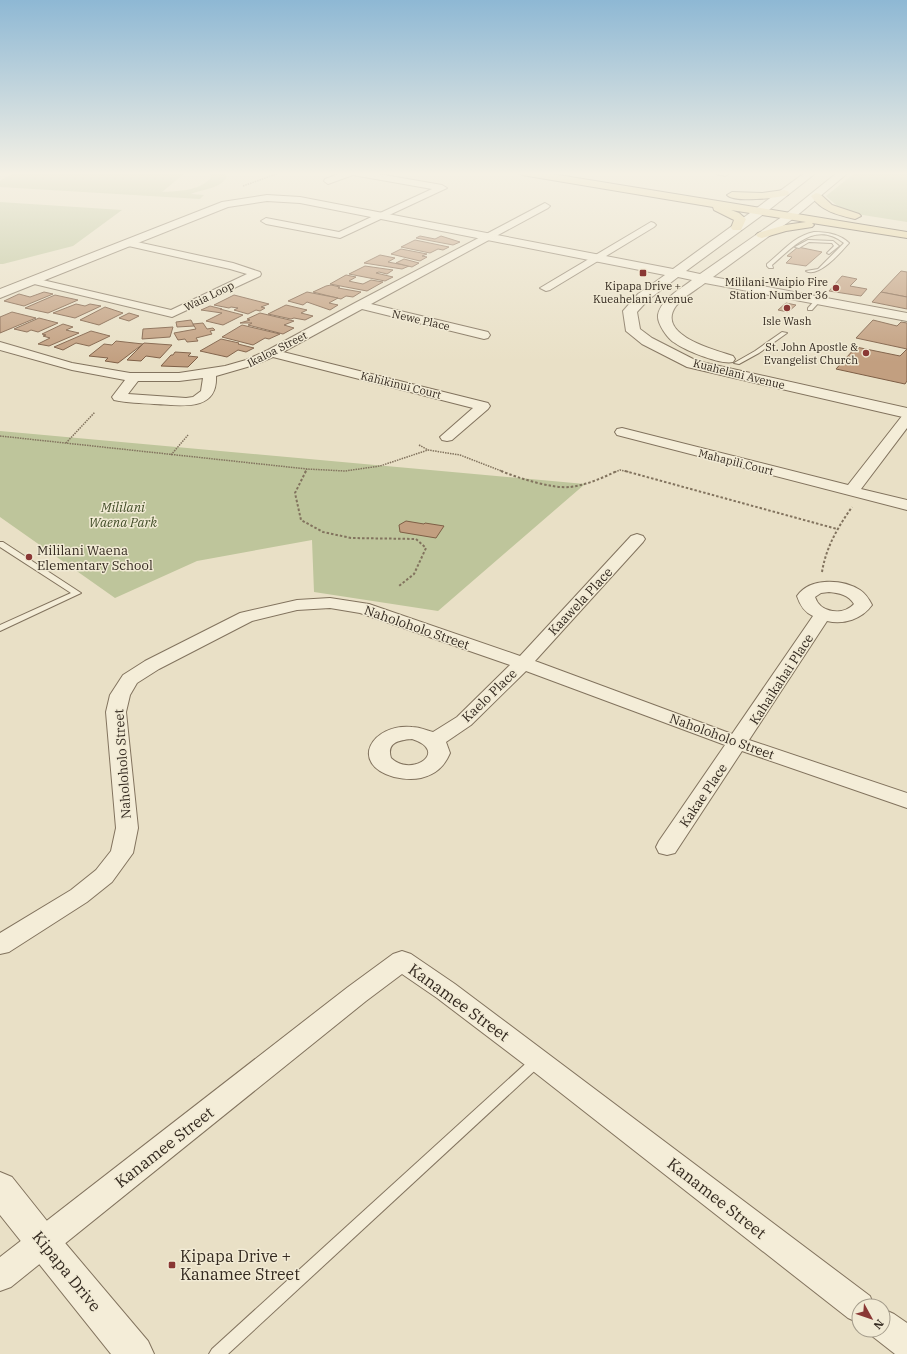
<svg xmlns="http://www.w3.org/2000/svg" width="907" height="1354" font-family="'IBM Plex Serif',serif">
<rect width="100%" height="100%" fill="#e9e0c6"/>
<g fill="#bec59b">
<path d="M15 172H186L162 192C178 191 198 191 210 179L211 175 209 172H225L227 176C222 189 202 189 191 194L204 195 200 199 0 187V181Z"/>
<path d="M856 172H907V222L844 212 826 196Z"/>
<path d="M0 202 122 210 73 246 3 264H0Z"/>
<path d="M0 431 585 484 438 611 314 592 312 540 197 561 115 598 0 517Z"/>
</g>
<g fill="#c29f80" stroke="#7e5f46">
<path d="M420 236 435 239 441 236 460 242 453 245 416 238Z"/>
<path d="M415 240 449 247 443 250 438 249 430 253 401 247Z"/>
<path d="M798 247 822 252 806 266 786 263 792 257 787 256Z"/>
<path d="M401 249 427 254 422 256 427 257 420 261 391 254Z"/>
<path d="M380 255 395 258 388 262 409 266 402 269 364 263Z"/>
<path d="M404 259 419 263 412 267 396 263Z"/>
<path d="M365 266 393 270 387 274 379 272 376 273 393 277 385 281 349 274Z"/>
<path d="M901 271 907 272V297L881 292Z"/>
<path d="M346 275 356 277 349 281 353 282 363 284 371 280 383 282 367 291 330 284Z"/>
<path d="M842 276 857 279 850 286 867 289 861 296 829 291Z"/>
<path d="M331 285 340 287 338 288 361 292 353 297 346 296 341 299 313 292 326 286Z"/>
<path d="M44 292 53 294 24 306 4 301 19 294 30 297Z"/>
<path d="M307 292 338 298 329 303 338 305 330 310 307 302 303 305 288 301Z"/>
<path d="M881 292 907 297V309L872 302Z"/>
<path d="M55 295 78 300 48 313 25 308Z"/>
<path d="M234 295 269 304 261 307 265 308 260 311 256 310 248 314 234 310 238 308 231 307 229 308 214 305Z"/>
<path d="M786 303 796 305 788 312 778 310Z"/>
<path d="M76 304 85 306 90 304 101 306 75 318 53 313Z"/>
<path d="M286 305 307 310 301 313 313 316 305 320 294 318 291 319 268 314Z"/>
<path d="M210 306 222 309H220L243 315 223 325 206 321 222 313 201 310Z"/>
<path d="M105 307 123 313 99 325 80 320Z"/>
<path d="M12 312 36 318 0 333V317Z"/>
<path d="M129 313 139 316 129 321 119 318Z"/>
<path d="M260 313 294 321 284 325 294 328 283 334 248 325 252 323H240L250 320 247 319Z"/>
<path d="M39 318 58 323 38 332 31 330 27 332 14 329Z"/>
<path d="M191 320 194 326 177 327 176 322Z"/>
<path d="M873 320 897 326 901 322 907 323V381L905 384 836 369 856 347 900 356 907 349 856 338Z"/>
<path d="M203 323 207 329 213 328 215 330 210 331 212 334 196 338 198 341 187 342 185 339 178 340 174 333 196 329 193 324Z"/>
<path d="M63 324 73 327 66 330 79 333 49 346 38 344 50 338 43 336 46 335 42 334Z"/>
<path d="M242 325 280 334 269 339 265 338 253 345 222 337Z"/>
<path d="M173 327 170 337 142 339 143 329Z"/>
<path d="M91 331 110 336 89 346 76 343 63 350 54 347Z"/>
<path d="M221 339 239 343 238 344 254 348 246 352 238 350 227 357 200 351Z"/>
<path d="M116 341 143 344 118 363 105 361 108 358 89 356 104 344 112 345Z"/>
<path d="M144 343 172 345 160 358 146 356 141 361 127 360Z"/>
<path d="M175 352 191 353 188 356 198 357 188 367 161 366 171 355H173Z"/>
<path d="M406 521 424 524 425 523 444 526 436 538 400 532 399 525Z"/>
</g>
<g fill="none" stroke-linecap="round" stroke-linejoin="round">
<g stroke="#82735e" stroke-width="2">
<g id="service">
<path d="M814 232C826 232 840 234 849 243 841 252 819 278 806 271L818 269 844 243C815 220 793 247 772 265L773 268H769L767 266V264C782 252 794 236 814 232Z"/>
<path d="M808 240 833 241 839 246 829 254 827 253 834 246 832 243 809 242 799 248 795 247Z"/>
<path d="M816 299 821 300 812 310H808V308Z"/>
<path d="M782 332 787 333 759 353 739 364 734 363 755 351Z"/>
<path d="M0 542H3L81 593 0 631V625L71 593 0 547Z"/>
<path d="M538 1055 542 1056 544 1060 542 1064 228 1354H209L212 1349 534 1056Z"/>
</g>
</g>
<g stroke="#82735e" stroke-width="2">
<g id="minor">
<path d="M344 172H367L442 185 447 188 340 238 266 224 261 221 266 218 339 232 432 189 353 175 328 184 324 181 325 179Z"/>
<path d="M715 172H731L725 176 716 174Z"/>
<path d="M545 203 550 206 548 208 371 304 488 332 490 335 488 338 484 339 362 309 283 352 488 403 490 406 488 409 452 440 447 441 442 440 440 437 473 408 273 357 254 365 216 376C218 413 179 405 154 404 141 403 127 403 114 400L112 397 125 380 72 370 0 350V342L72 363 130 373H179L225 366 246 360 268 350 355 303ZM203 378 201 391 193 397 186 398 128 394 138 381H179Z"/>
<path d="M651 222 654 223 656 225 654 227 550 290 546 291 540 288Z"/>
<path d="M128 240 233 263 260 272 261 274 260 276 172 317 30 283 29 281 34 278 171 310 247 274 230 269 124 245 123 243 124 241Z"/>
<path d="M907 415V428L861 489 907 500V510L617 435 615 432 617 429 622 428 848 485 902 416Z"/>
<path d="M637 534 643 536 645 539 643 542 535 661 732 734 813 616C804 612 800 605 797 596 810 577 843 579 860 590 866 594 869 599 872 605 862 619 844 625 827 621L749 740 907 793V808L742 751 675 853 667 855 659 853 656 847 659 841 725 745 526 671 471 725 446 742 450 753C444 767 436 774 421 778 412 780 403 779 394 777 348 764 372 723 412 727 419 727 426 730 433 732L457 717 510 665 360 613 330 608 297 610 252 621 159 669 137 683 130 695 126 712 138 828 133 853 112 882 87 902 9 952 0 954V933L71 890 96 870 111 851 116 828 106 712 110 695 123 675 145 661 240 613 297 600 330 598 369 604 520 656 631 536ZM829 592C839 593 849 595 854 604 843 616 820 613 815 597L821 593ZM412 739C450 751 412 778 391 758 386 742 400 740 412 739Z"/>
<path d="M402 951 411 954 455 984 870 1296 874 1306H859V1323L848 1318 529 1068 437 998 402 974 366 1001 11 1287 0 1291V1257L348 987 393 954Z"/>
<path d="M883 1309 894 1314 907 1323V1354H895L872 1336 869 1330H883Z"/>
</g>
</g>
<g stroke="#82735e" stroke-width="2">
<g id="tertiary">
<path d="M806 172H817L765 213 686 271 700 274 786 214 838 172H849L794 218 713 277 907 313V321L705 283C696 290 683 297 676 306 655 335 715 350 733 356L735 359 733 362C721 365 686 351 675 343 668 339 657 324 658 315 661 299 681 289 692 280L678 277 648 300 637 312 640 329 652 338 697 361 907 408V418L687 367 642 344 626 331 623 311 638 294 665 275 300 203 267 201 228 207 0 298V289L222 202 267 195 300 197 673 269Z"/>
<path d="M0 1172 12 1177 55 1231 148 1341 154 1354H111L0 1215Z"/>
</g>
</g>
<g stroke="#504131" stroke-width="2">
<g id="primary">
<path d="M517 172H540L907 232V238L812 223 814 225 812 227 786 231 762 238 758 237 756 235 758 233 785 225 806 222 731 210 739 213 746 219 741 230H733L731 228 734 220 714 210 713 207 522 175Z"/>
<path d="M784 190 788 191 789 193 788 195C777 198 734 203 727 195L732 192 762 193Z"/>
<path d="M816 193 820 194 832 205 859 214 861 216 855 219C838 215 821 211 811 196Z"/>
</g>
</g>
<g stroke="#82735e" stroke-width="1.5" stroke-dasharray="1.5 1" stroke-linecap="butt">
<path d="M243 186 282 172"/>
<path d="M0 436 307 469 345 471 380 466 428 450 460 455 504 472"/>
<path d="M66 443 95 412"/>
<path d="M419 445 428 450"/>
<path d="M171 455 188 435"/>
<path d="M305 472 307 469"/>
<path d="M615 472 620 470 629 472"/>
</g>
<g stroke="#82735e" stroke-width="2" stroke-dasharray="2.5 2" stroke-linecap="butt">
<path d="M306 471 295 493 301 520 323 532 351 538 416 539 426 548 414 574 399 586"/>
<path d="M501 471C518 478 553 489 570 487 587 485 602 478 617 471"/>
<path d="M625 471 837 529"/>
<path d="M822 572C826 547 838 527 852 507"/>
</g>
<use href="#service" fill="#f4edd8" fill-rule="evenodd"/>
<use href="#minor" fill="#f4edd8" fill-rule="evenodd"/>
<use href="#tertiary" fill="#f4edd8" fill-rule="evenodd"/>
<use href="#primary" fill="#e7d5a2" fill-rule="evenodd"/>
</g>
<linearGradient id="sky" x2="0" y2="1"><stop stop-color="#8eb8d4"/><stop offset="0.48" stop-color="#f5f1e5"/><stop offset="1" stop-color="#f5f1e5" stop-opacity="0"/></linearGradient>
<rect width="907" height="362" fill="url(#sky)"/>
<g fill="#8a3835" stroke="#f1ead4" stroke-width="1.5">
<rect x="639" y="269" width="8" height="8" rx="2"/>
<circle cx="836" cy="288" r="4"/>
<circle cx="787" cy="308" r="4"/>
<circle cx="866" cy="353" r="4"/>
<circle cx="29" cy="557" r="4"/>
<rect x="168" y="1261" width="8" height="8" rx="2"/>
</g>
<g text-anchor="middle" stroke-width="3" stroke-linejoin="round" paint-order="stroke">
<g font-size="11" fill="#342a20" stroke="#f1ead4" text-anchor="end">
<text x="828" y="286">Mililani-Waipio Fire<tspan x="828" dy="13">Station Number 36</tspan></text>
<text x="643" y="290" text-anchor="middle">Kipapa Drive +<tspan x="643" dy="13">Kueahelani Avenue</tspan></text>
<text x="787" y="325" text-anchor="middle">Isle Wash</text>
<text x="858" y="351">St. John Apostle &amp;<tspan x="858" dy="13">Evangelist Church</tspan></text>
</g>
<g font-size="11" fill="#342a20" stroke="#f1ead4">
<text transform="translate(209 296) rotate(-26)" y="4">Waia Loop</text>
<text transform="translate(421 320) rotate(13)" y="4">Newe Place</text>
<text transform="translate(277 349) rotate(-27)" y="4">Ikaloa Street</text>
<text transform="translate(739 374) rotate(14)" y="4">Kuahelani Avenue</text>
<text transform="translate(401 385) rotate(14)" y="4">Kahikinui Court</text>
<text transform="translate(736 462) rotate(14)" y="4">Mahapili Court</text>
</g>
<g font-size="13" font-style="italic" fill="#434e29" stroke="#f1ead4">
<text x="123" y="512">Mililani<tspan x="123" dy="15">Waena Park</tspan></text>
</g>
<g font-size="13" fill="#342a20" stroke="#f1ead4" text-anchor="start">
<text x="37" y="555">Mililani Waena<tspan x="37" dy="15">Elementary School</tspan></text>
</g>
<g font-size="13" fill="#342a20" stroke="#f1ead4">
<text transform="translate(580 601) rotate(-47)" y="5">Kaawela Place</text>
<text transform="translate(417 627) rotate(19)" y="5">Naholoholo Street</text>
<text transform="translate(781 679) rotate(-57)" y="5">Kahaikahai Place</text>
<text transform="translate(489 695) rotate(-44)" y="5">Kaelo Place</text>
<text transform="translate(722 736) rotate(20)" y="5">Naholoholo Street</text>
<text transform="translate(122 764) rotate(-94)" y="5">Naholoholo Street</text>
<text transform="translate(703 795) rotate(-56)" y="5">Kakae Place</text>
</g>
<g font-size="16" fill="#342a20" stroke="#f1ead4">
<text transform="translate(459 1002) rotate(36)" y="6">Kanamee Street</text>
<text transform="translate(164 1147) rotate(-38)" y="6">Kanamee Street</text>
<text transform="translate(717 1198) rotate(38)" y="6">Kanamee Street</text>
<text transform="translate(67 1271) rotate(51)" y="6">Kipapa Drive</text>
</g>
<g font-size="16" fill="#342a20" stroke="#f1ead4" text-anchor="start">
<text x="180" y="1262">Kipapa Drive +<tspan x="180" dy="18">Kanamee Street</tspan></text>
</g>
</g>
<g transform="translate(871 1318) rotate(130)"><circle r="19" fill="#f1ead4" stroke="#a59d8c"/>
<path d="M0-3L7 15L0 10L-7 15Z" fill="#8a3835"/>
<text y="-6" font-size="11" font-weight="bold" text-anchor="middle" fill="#342a20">N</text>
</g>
</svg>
